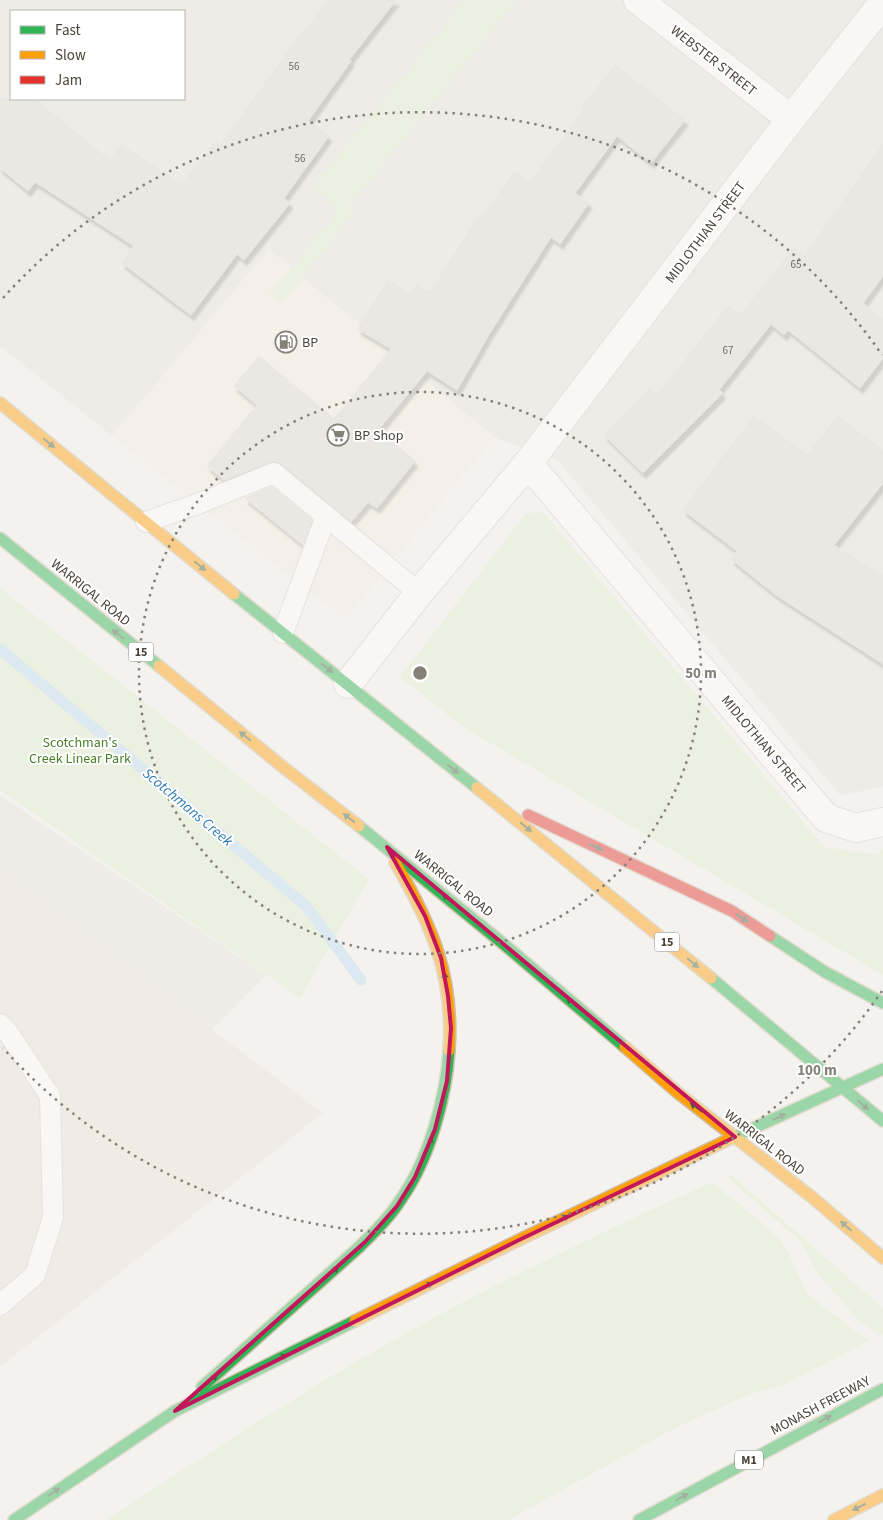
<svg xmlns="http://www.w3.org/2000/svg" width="883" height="1520" font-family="'Source Sans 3',sans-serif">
<defs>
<filter id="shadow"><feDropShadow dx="3" dy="5.5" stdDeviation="1" flood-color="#0004"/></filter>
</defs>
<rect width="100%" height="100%" fill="#f4f2ee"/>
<g fill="#e7e4dc" fill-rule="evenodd">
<path d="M0 0H883V787L840 795 558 461 494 437 269 249 112 436 0 346ZM11 11H184V99H11Z"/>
<path d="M0 795 266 975 0 1242Z"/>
</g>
<path fill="#f3ebdf" d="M269 249 494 437 345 619 112 436Z"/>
<path fill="#eae5da" d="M0 869 323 1113 0 1367Z"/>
<g fill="#e1eecf">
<path d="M465 0H517L350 205 351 217 282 303 270 295 339 208 313 187Z"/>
<path d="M543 512 824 847 878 855 883 849V975L463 727 400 677 526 513Z"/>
<path d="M0 588 369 879 300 998 0 790Z"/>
<path d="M730 1174 883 1308V1334L879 1336 859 1321 818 1274 800 1241 732 1182 727 1176Z"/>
<path d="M712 1182 765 1225 779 1239 788 1252 807 1294 869 1341 785 1384 748 1395 677 1427 508 1520H107C231 1437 357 1356 490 1288 563 1251 637 1216 712 1182Z"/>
</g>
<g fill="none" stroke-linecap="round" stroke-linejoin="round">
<path stroke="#c0ddf1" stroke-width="11" d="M0 649 307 907 361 980"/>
</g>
<g fill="#dedbd6" stroke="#dcd9d4" filter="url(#shadow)">
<path d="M329 0H396L349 60 351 61 308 121 329 136 284 198 290 203 244 260 237 254 191 315 122 263 134 246 35 182 28 191 0 168V99H35L110 161 121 145 182 184 215 142 220 146 305 28 306 29Z"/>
<path d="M615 65 685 120 651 163 617 136 575 193 589 203 560 244 551 237 491 331 457 390 427 371 378 430 415 461 377 508 368 502 351 522 282 464 276 461 270 462 224 480 207 466 257 405 234 386 259 356 334 419 391 349 358 329 388 280 411 294 416 285 430 293 478 217 481 219 515 171 530 182 584 110 581 108Z"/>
<path d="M883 144V276L863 303 883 319V358L860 388 788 330 784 335 771 324 719 390 723 393 643 473 604 435 650 388 657 396 728 306 741 315 794 248 805 256Z"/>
<path d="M754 416 807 455 838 416 883 451V483L834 545 883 576V664L776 595 731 559 737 551 683 510Z"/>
<path d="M272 487 312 520 303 545 245 498Z"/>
</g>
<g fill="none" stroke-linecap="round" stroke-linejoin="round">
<g stroke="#d2d0cb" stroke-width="22">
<g id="lane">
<path d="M146 522 200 503 274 473 419 593"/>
<path d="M283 633 326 516"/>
<path d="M0 1024 7 1031 50 1096 53 1217 35 1275 0 1305"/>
</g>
</g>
<g stroke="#d2d0cb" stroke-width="30">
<g id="street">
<path d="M638 0 791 119"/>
<path d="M883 3 791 119 528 463 826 818 856 828 883 822"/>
<path d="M348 684 419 593 528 463"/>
</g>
</g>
<g stroke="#ccbfa9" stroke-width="14">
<g id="fast">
<path d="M0 538 159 666"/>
<path d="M234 594 477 788"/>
<path d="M359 826 505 945 625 1047"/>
<path d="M770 936 825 972 883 1003"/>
<path d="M711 978 883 1121"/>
<path d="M734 1137 883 1069"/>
<path d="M202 1387 358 1248C373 1233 389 1218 401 1199 429 1159 446 1098 449 1050"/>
<path d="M14 1520 175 1411 355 1321"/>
<path d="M639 1520 883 1389"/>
</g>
</g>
<g stroke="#ccbfa9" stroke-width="14">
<g id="slow">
<path d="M0 403 234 594"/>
<path d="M159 666 283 767 359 826"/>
<path d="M477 788 711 978"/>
<path d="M395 862C432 926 454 975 449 1050"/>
<path d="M625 1047 677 1092 813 1198 883 1258"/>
<path d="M355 1321 519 1240 734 1137"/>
<path d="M834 1520 883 1495"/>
</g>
</g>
<g stroke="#ccbfa9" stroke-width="14">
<path id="jam" d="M528 815 732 911 770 936"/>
</g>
<use href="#lane" stroke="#fdfdfc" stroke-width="20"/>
<use href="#street" stroke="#fdfdfc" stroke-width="28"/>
<use href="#fast" stroke="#30b455" stroke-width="11"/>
<use href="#slow" stroke="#ff9f0a" stroke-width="11"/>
<use href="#jam" stroke="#e5322d" stroke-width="11"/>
</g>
<defs><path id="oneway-solid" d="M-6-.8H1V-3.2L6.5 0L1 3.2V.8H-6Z" transform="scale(1.25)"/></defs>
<g fill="#446040">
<use href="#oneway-solid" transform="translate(49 443) rotate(39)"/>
<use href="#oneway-solid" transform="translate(200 566) rotate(39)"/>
<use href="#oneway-solid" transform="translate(118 634) rotate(-141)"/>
<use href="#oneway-solid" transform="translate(327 668) rotate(38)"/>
<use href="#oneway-solid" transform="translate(245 736) rotate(-141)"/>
<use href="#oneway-solid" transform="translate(453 769) rotate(38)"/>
<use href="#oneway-solid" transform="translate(349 818) rotate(-142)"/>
<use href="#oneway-solid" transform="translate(526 827) rotate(39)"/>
<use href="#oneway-solid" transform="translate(596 847) rotate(25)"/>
<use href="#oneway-solid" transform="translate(448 898) rotate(-141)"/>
<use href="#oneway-solid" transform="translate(742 918) rotate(33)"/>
<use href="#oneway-solid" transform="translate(693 963) rotate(39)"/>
<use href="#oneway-solid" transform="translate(445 979) rotate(-101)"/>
<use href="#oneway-solid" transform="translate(572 1002) rotate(-139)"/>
<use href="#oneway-solid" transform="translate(863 1105) rotate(40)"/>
<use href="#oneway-solid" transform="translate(696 1107) rotate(-142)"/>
<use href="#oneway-solid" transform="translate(779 1117) rotate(-24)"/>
<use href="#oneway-solid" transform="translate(429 1143) rotate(-68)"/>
<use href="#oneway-solid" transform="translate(563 1219) rotate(-25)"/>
<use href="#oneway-solid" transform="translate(846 1226) rotate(-139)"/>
<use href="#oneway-solid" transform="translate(333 1271) rotate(-42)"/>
<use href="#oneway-solid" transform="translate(427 1286) rotate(-27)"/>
<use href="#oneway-solid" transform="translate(281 1358) rotate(-27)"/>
<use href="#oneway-solid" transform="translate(212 1379) rotate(-42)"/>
<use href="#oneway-solid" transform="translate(825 1419) rotate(-29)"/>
<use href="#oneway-solid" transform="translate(54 1492) rotate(-35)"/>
<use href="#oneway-solid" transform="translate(682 1497) rotate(-29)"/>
<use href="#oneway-solid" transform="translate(859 1507) rotate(153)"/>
</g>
<path d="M0 0H883V1520H0ZM387 847 735 1137 519 1240 175 1411 365 1242 397 1206 415 1177 435 1129 447 1081 451 1028 448 996 441 958 425 916Z" fill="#f4f2ee" fill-opacity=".55" fill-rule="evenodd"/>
<path fill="none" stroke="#c2185b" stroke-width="4" stroke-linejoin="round" d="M387 847 735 1137 519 1240 175 1411 365 1242 397 1206 415 1177 435 1129 447 1081 451 1028 448 996 441 958 425 916Z"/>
<g fill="none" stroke="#868178" stroke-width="2.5" stroke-dasharray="2.5 5">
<circle cx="420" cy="673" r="281"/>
<path d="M882 991A561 561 0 0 1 3 1048M3 298A561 561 0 0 1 882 355"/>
</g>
<defs>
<g id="fuel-ring" transform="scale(1.125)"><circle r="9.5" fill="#fff" stroke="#868178" stroke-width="1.5"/><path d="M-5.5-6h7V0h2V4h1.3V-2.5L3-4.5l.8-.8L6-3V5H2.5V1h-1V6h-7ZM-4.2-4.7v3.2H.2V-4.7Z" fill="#868178"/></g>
<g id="supermarket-ring" transform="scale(1.125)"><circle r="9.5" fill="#fff" stroke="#868178" stroke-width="1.5"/><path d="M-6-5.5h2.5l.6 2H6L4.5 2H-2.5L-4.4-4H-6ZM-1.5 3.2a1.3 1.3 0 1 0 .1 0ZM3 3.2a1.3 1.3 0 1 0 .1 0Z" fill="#868178"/></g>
</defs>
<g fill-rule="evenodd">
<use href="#fuel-ring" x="286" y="342"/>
<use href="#supermarket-ring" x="338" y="435"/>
</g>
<g text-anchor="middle" stroke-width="4" stroke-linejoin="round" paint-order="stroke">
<g font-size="11" fill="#706a61">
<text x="294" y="70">56</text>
<text x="300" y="162">56</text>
<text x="796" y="268">65</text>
<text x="728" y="354">67</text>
</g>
<g fill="#fff" stroke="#817c74" stroke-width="1">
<rect x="128.5" y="642.5" width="25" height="19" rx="4"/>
<rect x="654.5" y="932.5" width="25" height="19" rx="4"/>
<rect x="735" y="1450.5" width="28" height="19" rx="4"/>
</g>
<g font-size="12" font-weight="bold" fill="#4b4439">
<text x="141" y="656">15</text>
<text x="667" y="946">15</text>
<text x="749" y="1464">M1</text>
</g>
<g font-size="14" fill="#4b4439" stroke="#fff">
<text transform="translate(714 60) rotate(38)" y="5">WEBSTER STREET</text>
<text transform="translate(705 232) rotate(-53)" y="5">MIDLOTHIAN STREET</text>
<text transform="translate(91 592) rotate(39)" y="5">WARRIGAL ROAD</text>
<text transform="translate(764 744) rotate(50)" y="5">MIDLOTHIAN STREET</text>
<text transform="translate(454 883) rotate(39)" y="5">WARRIGAL ROAD</text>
<text transform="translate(765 1142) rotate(38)" y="5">WARRIGAL ROAD</text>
<text transform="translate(820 1405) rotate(-28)" y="5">MONASH FREEWAY</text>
</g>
<g font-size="14" fill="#4b4439" stroke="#fff" text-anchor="start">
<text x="302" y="347">BP</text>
<text x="354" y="440">BP Shop</text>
</g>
<g font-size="14" fill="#4a7f2a" stroke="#fff">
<text x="80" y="747">Scotchman's<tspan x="80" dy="16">Creek Linear Park</tspan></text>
</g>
<g font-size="15" font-style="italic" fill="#2e7ab2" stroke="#fff">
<text transform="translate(188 807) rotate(40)" y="5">Scotchmans Creek</text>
</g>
</g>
<circle cx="420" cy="673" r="8" fill="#868178" stroke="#fff" stroke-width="2.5"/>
<g font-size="15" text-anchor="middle" font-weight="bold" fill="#868178" stroke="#fff" stroke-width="4" stroke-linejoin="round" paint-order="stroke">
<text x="701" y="678">50 m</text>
<text x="817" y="1075">100 m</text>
</g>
<rect x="10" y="10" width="175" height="90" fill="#ffffff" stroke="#b7b4b0"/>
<rect x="20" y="26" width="25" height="8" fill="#30b455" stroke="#b7b4b0"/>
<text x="55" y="35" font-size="15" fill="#4b4439">Fast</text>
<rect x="20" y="51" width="25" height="8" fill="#ff9f0a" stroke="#b7b4b0"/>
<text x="55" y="60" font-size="15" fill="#4b4439">Slow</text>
<rect x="20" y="76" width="25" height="8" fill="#e5322d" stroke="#b7b4b0"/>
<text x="55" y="85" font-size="15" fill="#4b4439">Jam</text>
</svg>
